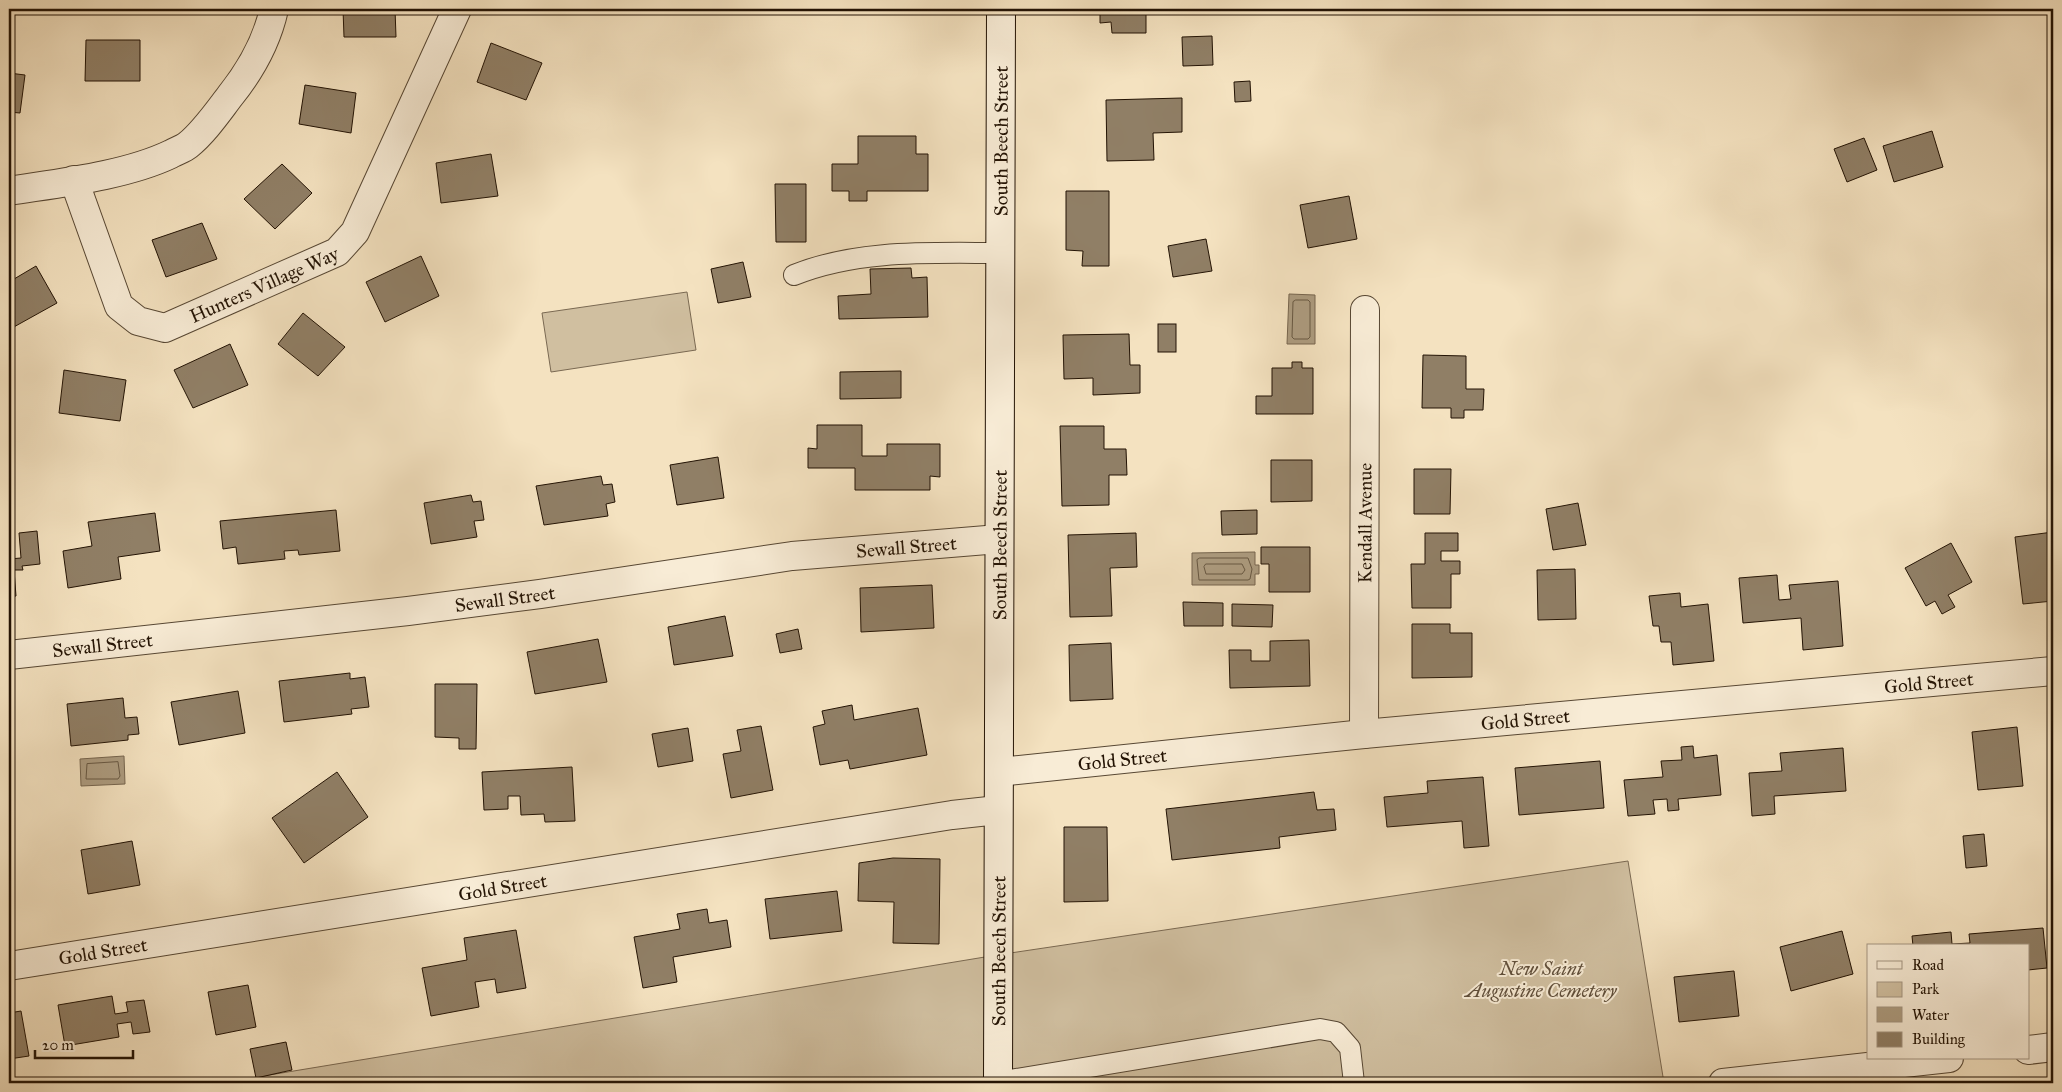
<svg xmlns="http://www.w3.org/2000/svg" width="2062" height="1092" font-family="'IM FELL Great Primer',serif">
<rect width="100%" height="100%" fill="#f4e2c0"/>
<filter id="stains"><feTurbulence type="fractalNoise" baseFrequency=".004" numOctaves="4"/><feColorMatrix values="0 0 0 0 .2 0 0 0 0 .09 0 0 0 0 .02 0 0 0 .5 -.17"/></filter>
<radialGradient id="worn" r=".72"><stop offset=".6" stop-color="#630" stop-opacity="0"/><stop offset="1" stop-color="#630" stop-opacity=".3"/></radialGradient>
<g fill="#d0bfa0" stroke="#7a6952">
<path d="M687 292 696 350 551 372 542 313Z"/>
<path d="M1628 861 1664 1083H221L997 955Z"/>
</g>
<g fill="#ad9c80" stroke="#76654e">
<path d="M1289 294 1315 295V344H1287Z"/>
<path d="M1255 552V565H1259V574H1255V585H1192V553Z"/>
<path d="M124 756 125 784 81 786 80 759Z"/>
</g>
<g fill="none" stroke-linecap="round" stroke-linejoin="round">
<g stroke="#685842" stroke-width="1">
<path d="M1296 300H1308L1310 302V337L1308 339H1294L1292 337 1293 302Z"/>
<path d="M1200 558H1248L1252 569 1250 579 1248 580H1199L1197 560Z"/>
<path d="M1206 564H1242L1245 570 1242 574H1206L1204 567Z"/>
<path d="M118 762 120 776 118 779H86L87 764Z"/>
</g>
</g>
<g fill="#907f66" stroke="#231304">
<path d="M343 9H395L396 37H344Z"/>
<path d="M1100 9H1146V33H1112L1111 22 1100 23Z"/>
<path d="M1212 36 1213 65 1183 66 1182 37Z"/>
<path d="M86 40H140V81H85Z"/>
<path d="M491 43 542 63 526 100 477 82Z"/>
<path d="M9 73 25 75 20 113 9 112Z"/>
<path d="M1250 81 1251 101 1235 102 1234 82Z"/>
<path d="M305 85 356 93 351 133 299 124Z"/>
<path d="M1182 98V132L1153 133 1154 160 1107 161 1106 100Z"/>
<path d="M1932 131 1943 167 1894 182 1883 146Z"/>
<path d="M858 136H916V154H928V191H867V201H849V191H832V164H858Z"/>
<path d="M1864 138 1877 170 1847 182 1834 149Z"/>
<path d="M491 154 498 196 441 203 436 163Z"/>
<path d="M282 164 312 193 275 229 244 199Z"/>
<path d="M775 184H806V242H776Z"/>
<path d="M1066 191H1109V266H1082L1083 251 1066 250Z"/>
<path d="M1349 196 1357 239 1308 248 1300 205Z"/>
<path d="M202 223 217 259 166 277 152 240Z"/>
<path d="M1206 239 1212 271 1173 277 1168 246Z"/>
<path d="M421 256 439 296 385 322 366 282Z"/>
<path d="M743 262 751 297 718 303 711 269Z"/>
<path d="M36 266 57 303 12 328 9 323V282Z"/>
<path d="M911 268 912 278 927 277 928 317 839 319 838 296 871 294 870 269Z"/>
<path d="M303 313 345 347 318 376 278 344Z"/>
<rect x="1158" y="324" width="18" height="28"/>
<path d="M1129 334 1130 365H1140V393L1093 395V378L1064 379 1063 335Z"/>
<path d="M230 344 248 385 193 408 174 370Z"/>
<path d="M1423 355 1466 356V389H1484L1483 410H1464V418H1451V408H1422Z"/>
<path d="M1292 362H1302V368H1313V414H1256V396H1272V368H1292Z"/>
<path d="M64 370 126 380 120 421 59 413Z"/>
<path d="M901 371V398L840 399V372Z"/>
<path d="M817 425H862V456H887V444H940V477L930 476V490H855V468H808V448L817 449Z"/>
<path d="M1060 426H1104V449H1126L1127 475H1109V505L1062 506Z"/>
<path d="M718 457 724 498 677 505 670 465Z"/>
<path d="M1271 460H1312V501L1271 502Z"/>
<path d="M1414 469H1451L1450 514H1414Z"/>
<path d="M601 476 603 485 612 484 615 502 606 504 608 516 544 525 536 486Z"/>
<path d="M471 495 473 502 481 501 484 520 474 521 477 537 431 544 424 503Z"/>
<path d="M1578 503 1586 545 1553 550 1546 509Z"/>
<path d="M336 510 340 551 299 555 298 550 284 551 285 559 238 564 236 547 223 549 220 521Z"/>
<path d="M1257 510V534L1222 535 1221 511Z"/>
<path d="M155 513 160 551 118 557 121 579 68 588 63 551 92 546 88 522Z"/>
<path d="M37 531 40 564 22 566 23 570H14L16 596 9 597V559L21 558 19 533Z"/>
<path d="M2053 532V601L2023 604 2015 537Z"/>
<path d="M1136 533 1137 567 1110 568 1112 616 1070 617 1068 535Z"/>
<path d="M1425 533H1458V551H1441V561H1460V574H1451V608H1412L1411 564H1425Z"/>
<path d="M1951 543 1972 582 1948 595 1955 607 1942 614 1935 601 1926 606 1905 568Z"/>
<path d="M1261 547H1310V592H1269V564H1261Z"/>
<path d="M1575 569 1576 619 1538 620 1537 570Z"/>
<path d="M1777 575 1779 600 1791 599 1789 585 1838 581 1843 646 1803 650 1801 618 1743 623 1739 578Z"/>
<path d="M932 585 934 628 861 632 860 588Z"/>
<path d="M1680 593 1681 607 1708 604 1714 661 1673 665 1671 642H1661L1659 626H1653L1649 596Z"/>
<path d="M1183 602 1223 603V626H1184Z"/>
<path d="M1232 604 1273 605 1272 627 1232 626Z"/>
<path d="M725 616 733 656 674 665 668 627Z"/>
<path d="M1412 624H1450V633H1472V677L1412 678Z"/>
<path d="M798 629 802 649 780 653 776 634Z"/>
<path d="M598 639 607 682 535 694 527 652Z"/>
<path d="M1309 640 1310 686 1230 688 1229 650H1251V661H1270V641Z"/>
<path d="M1111 643 1113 699 1070 701 1069 645Z"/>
<path d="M350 673V679L365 677 369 707 351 709 352 714 284 722 279 681Z"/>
<path d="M435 684H477L476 749H459V738L435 737Z"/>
<path d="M238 691 245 733 179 745 171 702Z"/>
<path d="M123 698 125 718 137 717 139 734 128 735V740L71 746 67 704Z"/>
<path d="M852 705 854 720 918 708 927 755 850 769 848 760 820 765 813 727 825 724 822 711Z"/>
<path d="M761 726 773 790 731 798 723 754 741 751 737 730Z"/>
<path d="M2017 727 2023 786 1978 790 1972 732Z"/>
<path d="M688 728 693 761 658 767 652 734Z"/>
<path d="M1693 746 1694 758 1717 755 1721 795 1678 799 1679 810 1668 811 1667 799 1653 800 1655 814 1628 816 1624 780 1663 777 1661 761 1682 760 1681 747Z"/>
<path d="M1843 748 1846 791 1774 796 1775 814 1752 816 1749 773 1782 771 1780 753Z"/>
<path d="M1600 761 1604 808 1519 815 1515 768Z"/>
<path d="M572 767 575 821 545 822 544 814 521 815 520 796H508V809L484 810 482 772Z"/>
<path d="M337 772 368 817 304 863 272 818Z"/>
<path d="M1483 777 1489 846 1464 848 1462 821 1387 827 1384 797 1428 793 1427 781Z"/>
<path d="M1314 792 1317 810 1334 809 1336 830 1279 837 1280 848 1172 860 1166 809Z"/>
<path d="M1064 827H1107L1108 901 1064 902Z"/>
<path d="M1984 834 1987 866 1966 868 1963 836Z"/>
<path d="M132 841 140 885 88 894 81 850Z"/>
<path d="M893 858 940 859 939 944 893 943 894 902 858 901 859 863Z"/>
<path d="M837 891 842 931 770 939 765 899Z"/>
<path d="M707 909 709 923 727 920 731 947 673 957 677 982 643 988 634 937 680 929 677 914Z"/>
<path d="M2043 928 2047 968 2028 970V946H1913L1912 936 1951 932 1952 944 1970 943 1969 934Z"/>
<path d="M516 930 526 988 497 993 495 979 475 982 479 1007 431 1016 422 968 467 960 464 938Z"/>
<path d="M1842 931 1853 974 1791 991 1780 947Z"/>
<path d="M1734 971 1739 1016 1679 1022 1674 977Z"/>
<path d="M248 985 256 1027 216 1035 208 992Z"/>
<path d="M112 996 115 1014 128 1012 126 1002 144 1000 150 1032 133 1034 131 1022 117 1024 119 1037 65 1046 58 1005Z"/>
<path d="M21 1011 29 1056 9 1059V1013Z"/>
<path d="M286 1042 292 1070 256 1078 250 1049Z"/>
</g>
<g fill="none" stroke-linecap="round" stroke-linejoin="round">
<g stroke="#574733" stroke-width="22">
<g id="lane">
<path d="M794 275C858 249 932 253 1000 253"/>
<path d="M998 1082 1320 1029 1336 1032 1350 1048 1354 1083"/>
</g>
</g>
<g stroke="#574733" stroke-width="30">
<g id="street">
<path id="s1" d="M74 180 119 306 138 321 165 328 337 252 355 232 457 9"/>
<path d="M9 191C59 183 125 176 171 154 176 151 183 149 188 145 204 132 217 113 230 96 250 71 267 41 274 9"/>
<path id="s2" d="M9 655 408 611 540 594 792 556 999 539"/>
<path id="s3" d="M1364 734 1365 310"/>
<path id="s4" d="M999 772 1364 734 2053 671"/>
<path id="s5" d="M9 966 952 815 998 810"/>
<path d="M2028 1050 2053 1047"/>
<path d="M1723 1083 1949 1058"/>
</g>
</g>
<g stroke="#231304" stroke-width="30">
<g id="secondary">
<path id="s6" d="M998 1083 1001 9"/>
</g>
</g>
<use href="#lane" stroke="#f8ecd6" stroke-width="20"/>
<use href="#street" stroke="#f8ecd6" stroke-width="28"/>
<use href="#secondary" stroke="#f8ecd6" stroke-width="28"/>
</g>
<g text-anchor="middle" stroke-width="4" stroke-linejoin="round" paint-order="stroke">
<g font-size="19" fill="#231304" stroke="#f8ecd6">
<text dy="7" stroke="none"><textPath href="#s6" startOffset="942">South Beech Street</textPath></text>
<text dy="7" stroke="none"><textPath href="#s1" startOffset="294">Hunters Village Way</textPath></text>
<text dy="7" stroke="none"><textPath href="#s3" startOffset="211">Kendall Avenue</textPath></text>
<text dy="7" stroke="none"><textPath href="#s6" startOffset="538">South Beech Street</textPath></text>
<text dy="7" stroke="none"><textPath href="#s2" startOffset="904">Sewall Street</textPath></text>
<text dy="7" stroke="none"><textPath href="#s2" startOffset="499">Sewall Street</textPath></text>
<text dy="7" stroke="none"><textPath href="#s2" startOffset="94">Sewall Street</textPath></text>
<text dy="7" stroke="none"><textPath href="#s4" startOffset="934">Gold Street</textPath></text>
<text dy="7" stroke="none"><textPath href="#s4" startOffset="529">Gold Street</textPath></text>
<text dy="7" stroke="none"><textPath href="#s4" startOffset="124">Gold Street</textPath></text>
<text dy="7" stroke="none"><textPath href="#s5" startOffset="500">Gold Street</textPath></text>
<text dy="7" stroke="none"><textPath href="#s5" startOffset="95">Gold Street</textPath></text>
<text dy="7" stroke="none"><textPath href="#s6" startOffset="132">South Beech Street</textPath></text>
</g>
<g font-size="19" font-style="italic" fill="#604f3b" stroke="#f8ecd6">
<text x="1541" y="975">New Saint<tspan x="1541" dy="22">Augustine Cemetery</tspan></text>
</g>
</g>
<rect width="2062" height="1092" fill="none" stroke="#f4e2c0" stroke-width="30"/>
<rect x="10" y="10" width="2042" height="1072" fill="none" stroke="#231304" stroke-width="2.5"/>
<rect x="15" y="15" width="2032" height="1062" fill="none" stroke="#231304"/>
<rect x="1867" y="944" width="162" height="115" fill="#f8ecd6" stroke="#a39582"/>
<rect x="1877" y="961" width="25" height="8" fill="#f8ecd6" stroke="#a39582"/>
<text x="1912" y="970" font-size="15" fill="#231304">Road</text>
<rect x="1877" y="982" width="25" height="15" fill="#d0bfa0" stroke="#a39582"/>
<text x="1912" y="994" font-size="15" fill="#231304">Park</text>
<rect x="1877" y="1007" width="25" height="15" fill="#ad9c80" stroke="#a39582"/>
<text x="1912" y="1020" font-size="15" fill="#231304">Water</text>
<rect x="1877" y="1032" width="25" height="15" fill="#907f66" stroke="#a39582"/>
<text x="1912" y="1044" font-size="15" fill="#231304">Building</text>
<path d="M35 1050v8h98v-8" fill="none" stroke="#231304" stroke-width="2.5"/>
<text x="42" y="1050" font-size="15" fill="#231304" stroke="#f8ecd6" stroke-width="4" paint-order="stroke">20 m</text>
<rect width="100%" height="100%" filter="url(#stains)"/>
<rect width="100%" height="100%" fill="url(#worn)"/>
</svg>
